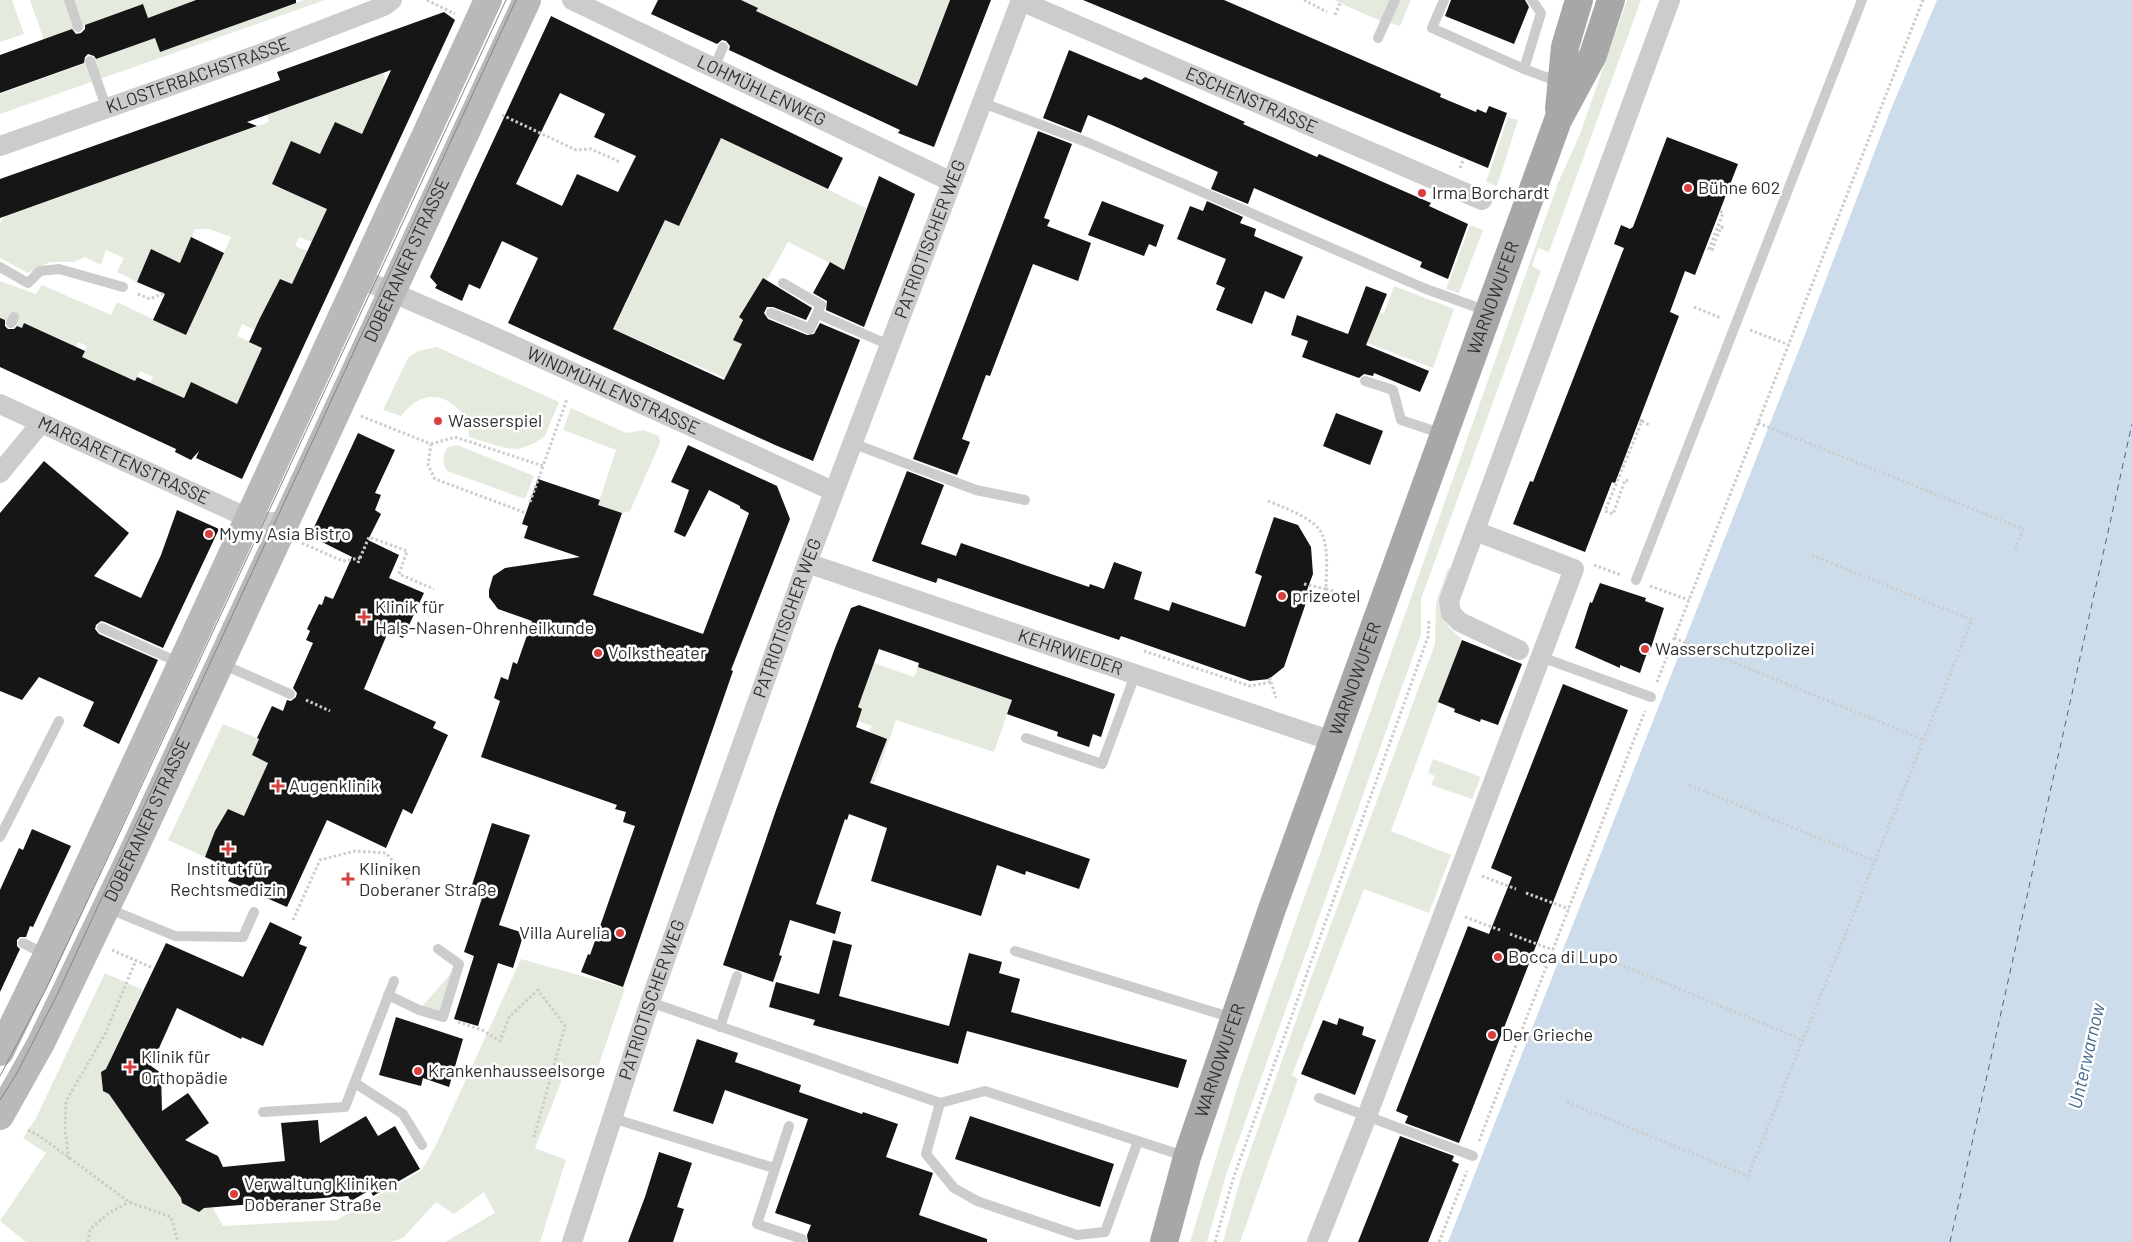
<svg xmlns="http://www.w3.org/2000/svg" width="2132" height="1242" font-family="Barlow,sans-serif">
<rect width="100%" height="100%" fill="#fff"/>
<g fill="#e4ebde">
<path d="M0 0H12L24 34 0 42Z"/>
<path d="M30 0H196L148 18 143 4 44 40Z"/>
<path d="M304 0H325L0 114V94L155 38 160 52Z"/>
<path d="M741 0H950L911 100 894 75 844 54 756 11 757 7Z"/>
<path d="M1334 0H1411L1400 26 1373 18Z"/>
<path d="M1627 0H1641L1549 252 1538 248 1532 266 1541 271 1421 599V634L1226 1175 1207 1242H1190L1241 1076 1558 183 1580 134Z"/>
<path d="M383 66 385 80 383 85 386 87 362 134 335 122 332 127 347 135 327 209 312 242 299 237 295 246 308 251 292 284 280 279 276 287 274 324 260 318 255 330 242 324 237 336 263 348 233 414 191 382 182 400 159 396 162 388 150 383 153 377 140 371 135 381 82 357 87 346 78 342 69 361 63 341 25 323 22 328 0 318V281L36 294 42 285 111 315 117 302 186 335 231 237 209 229H195L180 263 151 250 137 282 117 272 124 258 106 250 101 265 85 257 74 262H50L28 273 0 258V223L5 216 269 122 267 115 370 78Z"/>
<path d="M1508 117 1518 120 1497 186 1486 182Z"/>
<path d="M721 138 866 208 844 270 788 242 767 280 763 278 739 316 742 322 733 340 742 344 725 378 602 324 623 309 665 220 679 226Z"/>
<path d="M1470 225 1483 230 1459 293 1446 289Z"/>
<path d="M1394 286 1454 309 1433 368 1367 343 1379 312 1384 313Z"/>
<path d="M437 347 559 402 545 436 533 444 518 449 505 448 469 437C470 413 445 390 422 399 412 403 407 409 401 416L383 410 408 358 418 351Z"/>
<path d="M571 408 626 433 644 430 659 436 660 443 630 511 622 513 598 505 616 450 563 430Z"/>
<path d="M457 445 534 476 525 499 447 471C442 462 442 456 448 447Z"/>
<path d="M1448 568 1451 570C1440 603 1431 614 1462 639L1391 831 1451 855 1429 913 1364 889 1292 1075 1298 1079 1240 1242H1223L1241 1177 1311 978 1435 644 1436 603Z"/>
<path d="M874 663 914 677 918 667 1012 700 994 752 896 720 874 783 850 774 872 726 858 721 862 709 858 707Z"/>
<path d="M223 724 259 739 252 755 268 763 244 816 228 809 222 822 216 830 205 857 168 840Z"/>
<path d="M1433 759 1481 777 1472 799 1431 785 1435 776 1428 773Z"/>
<path d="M521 959 625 988 598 1067H567L535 1148 566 1160 540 1242H445L495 1213 484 1192 454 1214 436 1202 403 1238 391 1242H26L0 1221 46 1153 23 1138 36 1118 105 973 143 990 110 1060 113 1064 101 1072 103 1091 116 1097 114 1101 176 1190 181 1189 182 1203 199 1211 210 1203 223 1226 337 1220 422 1170 436 1145Z"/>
<path d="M459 964 443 1017 419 1010Z"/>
</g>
<path fill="#ccdcea" d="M1937 0H2132V1242H1448L1804 337 1889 114Z"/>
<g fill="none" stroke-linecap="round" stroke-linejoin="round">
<path stroke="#42698c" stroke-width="1" stroke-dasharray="6 5" stroke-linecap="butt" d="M1950 1242 2132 424"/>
</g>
<g fill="#161616" fill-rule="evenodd">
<path d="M196 0H296V3L160 52 155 38 96 59 94 56 88 54 85 57 84 63 0 93V55L72 29 76 34 81 33 85 29V25L143 4 148 18Z"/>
<path d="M658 0H741L758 8 756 11 917 86 950 0H991L934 147 898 133 900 130 729 50 730 46 726 41 722 40 717 44 651 14Z"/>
<path d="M1083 0H1224L1441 94 1440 97 1476 112 1477 109 1486 113 1489 106 1507 113 1488 168Z"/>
<path d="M1451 0H1525L1529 7 1514 44 1445 16Z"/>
<path d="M444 12 455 20 242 479 196 458 199 451 191 460 175 452 176 449 0 367V318L5 320V326L8 329H14L17 326 22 328 24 323 85 351 82 357 135 381 137 377 184 398 191 382 237 404 262 348 249 342 260 318 280 279 292 284 327 209 272 184 291 141 320 154 335 122 362 134 391 70 247 122 257 126 0 218V179L280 80 277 72Z"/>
<path d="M551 16 843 158 828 189 721 138 679 226 665 220 613 329 724 380 742 344 733 340 743 320 739 317 763 278 812 308 806 320 773 307H767L764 313 768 319 807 335 814 334 820 323 860 340 813 461 775 445 508 323 538 258 502 241 480 289 469 284 462 301 435 288 437 285 430 277ZM560 93 605 114 594 137 636 156 618 192 577 174 562 206 516 184Z"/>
<path d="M1069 50 1141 80 1145 77 1245 122 1243 124 1317 157 1319 154 1431 203 1429 206 1468 224 1448 279 1420 267 1422 262 1254 188 1248 204 1211 189 1218 172 1112 125 1088 115 1081 133 1043 118Z"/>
<path d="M1038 131 1072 144 1044 218 1050 220 1047 226 1091 243 1078 281 1033 264 990 376 986 375 962 439 970 442 957 475 913 459Z"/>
<path d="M1667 137 1738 164 1695 275 1685 271 1670 312 1679 316 1615 483 1612 482 1585 552 1513 524 1530 481 1533 482 1624 248 1614 244 1621 225 1630 229 1633 227Z"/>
<path d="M879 176 915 194 864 327 826 310 827 301 813 293 830 262 844 270Z"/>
<path d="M1102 201 1164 225 1156 247 1149 244 1144 256 1088 235Z"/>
<path d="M1207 201 1243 217 1240 223 1256 229 1254 236 1303 257 1284 299 1265 291 1252 324 1216 310 1225 288 1216 284 1226 259 1177 239 1190 206 1203 211Z"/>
<path d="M191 237 224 253 186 335 153 320 165 294 137 282 151 249 180 263Z"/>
<path d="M1366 286 1387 294 1366 345 1429 371 1420 392 1374 373 1373 376 1364 374 1359 378 1302 357 1308 341 1291 335 1297 315 1348 334Z"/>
<path d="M1336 413 1383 431 1370 465 1323 446Z"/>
<path d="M358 433 395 450 375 493 381 495 375 510 381 514 368 540 399 555 389 578 424 593 403 638 388 632 364 689 436 722 433 728 448 735 412 814 403 809 386 848 327 820 287 907 228 881 234 870 205 857 215 831 228 809 244 816 268 763 252 755 259 739 257 738 272 706 283 711 287 700 291 701 296 697 297 693 293 688 313 643 306 640 310 631 307 629 319 604 322 605 325 596 333 599 352 557 310 536Z"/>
<path d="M688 445 777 486 790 519 731 670 733 671 623 987 581 972 588 954 590 955 635 826 623 822 626 812 615 809 617 805 481 757 500 701 494 698 501 677 508 680 513 662 517 664 532 621 498 609 489 597V590L493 576 505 568 580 557 524 538 528 526 522 524 538 479 600 500 598 505 622 513 593 595 703 634 749 513 740 508V506L709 490 685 537 674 532 689 490 671 482Z"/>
<path d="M44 461 129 533 94 576 141 598 161 555 177 510 219 529 163 648 105 622 101 621 96 625 95 629 99 634 158 660 119 744 83 726 94 702 39 677 22 700 0 691V513Z"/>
<path d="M907 471 944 485 921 544 956 556 961 543 1089 587 1090 584 1104 589 1114 562 1142 572 1134 599 1169 611 1172 602 1245 627 1262 576 1255 573 1274 517 1298 525 1311 547 1313 574 1307 590 1310 591 1284 667 1269 679 1250 681 1121 636 1119 640 938 578 936 583 872 561Z"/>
<path d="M1600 583 1646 598 1645 601 1664 608 1649 654 1647 653 1640 673 1620 665V668L1575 648 1590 602 1592 603Z"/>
<path d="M859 605 1115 694 1101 737 1093 734 1089 747 1057 736 1058 732 1007 714 1012 700 918 667 919 663 879 649 858 707 862 709 856 727 887 739 870 783 1090 859 1079 889 1026 871 1025 875 997 865 981 916 871 881 887 828 849 814 847 820 845 819 816 904 841 912 835 934 790 920 779 955 782 956 773 982 723 965 776 810 835 648 851 608Z"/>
<path d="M1462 640 1522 664 1498 725 1481 719 1480 722 1454 712 1455 709 1438 702Z"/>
<path d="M1563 684 1628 710 1459 1143 1405 1123 1408 1116 1396 1111 1468 926 1489 934 1512 877 1491 868Z"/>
<path d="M492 823 530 835 499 925 524 933 513 968 498 963 478 1026 454 1019 474 956 464 952 485 889 472 885Z"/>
<path d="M32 829 71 846 33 927 30 926 26 937H20L17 940V946L20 949 0 992V890L19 848 23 850Z"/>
<path d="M270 922 302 937 299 944 307 947 263 1046 242 1037 241 1039 177 1008 151 1066 161 1073 162 1111 188 1093 209 1123 185 1140 218 1156 223 1167 285 1161 281 1123 318 1120 320 1143 366 1116 378 1136 395 1126 420 1169 373 1196 370 1190 351 1201 348 1196 204 1208 199 1212 182 1203 181 1198 109 1094 103 1091 101 1072 106 1069 166 943 243 977Z"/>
<path d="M833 940 852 945 839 996 949 1026 969 953 1002 962 999 973 1020 979 1011 1012 1187 1060 1178 1088 967 1031 958 1064 813 1025 815 1020 769 1007 776 982 819 994Z"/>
<path d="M396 1017 463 1039 449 1087 423 1078 421 1086 379 1075Z"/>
<path d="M1339 1018 1364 1027 1362 1035 1376 1040 1355 1095 1301 1074 1323 1020 1337 1025Z"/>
<path d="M697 1039 738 1053 735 1062 801 1085 799 1092 862 1114 863 1112 898 1124 886 1157 933 1173 919 1215 987 1239V1242H808L807 1235 811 1225 775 1213 808 1119 725 1090 713 1124 673 1111Z"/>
<path d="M970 1116 1114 1164 1100 1207 955 1159Z"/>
<path d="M1400 1136 1454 1156 1452 1161 1459 1164 1428 1242H1358Z"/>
<path d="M659 1152 692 1163 677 1207 684 1209 673 1242H628L645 1197Z"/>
</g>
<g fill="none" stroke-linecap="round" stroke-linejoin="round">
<g stroke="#ccc" stroke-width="3" stroke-dasharray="2.5 2.5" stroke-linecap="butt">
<path d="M427 0 455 14"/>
<path d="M1304 0 1327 12"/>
<path d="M1335 15 1340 3"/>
<path d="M502 115 576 150 591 149 620 162"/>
<path d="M1460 168 1464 158"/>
<path d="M1720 211 1723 213 1709 249 1712 250 1721 227 1724 228"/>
<path d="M138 294 150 299 164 293"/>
<path d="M1694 307 1721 318"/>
<path d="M1750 330 1789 345"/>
<path d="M361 416 431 444 428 465 435 479 526 513"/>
<path d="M1642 421 1649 425"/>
<path d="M1758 423 2023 529 2014 552"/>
<path d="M431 444 455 437 543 466 567 399"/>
<path d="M1628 481 1625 480 1613 514 1605 511 1642 421 1639 420"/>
<path d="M1268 501C1283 507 1316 519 1322 534 1329 550 1326 572 1326 589L1345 595"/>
<path d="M530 502 543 466"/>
<path d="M302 543 343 561 360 558 357 565"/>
<path d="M360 558 369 537 407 551 399 574 434 589"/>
<path d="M1594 565 1621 575"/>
<path d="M1304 584 1326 589"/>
<path d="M1650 586 1689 600"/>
<path d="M1674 638 1924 740"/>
<path d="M1144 651 1250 686 1271 682 1269 676"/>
<path d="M1271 682 1276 698"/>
<path d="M1657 682 1923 0"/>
<path d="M306 700 330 711"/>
<path d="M1689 785 1875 861"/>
<path d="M1482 876 1516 889"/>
<path d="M1526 893 1569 909"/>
<path d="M1465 917 1500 930"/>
<path d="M293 920 320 860 355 851 386 853 408 879"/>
<path d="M1510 934 1553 950"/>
<path d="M112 950 153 968"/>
<path d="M1614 962 1803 1040"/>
<path d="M458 1022 482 1030 500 1041 509 1017 538 990 565 1026 534 1137"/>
<path d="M1567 1102 1748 1176 1972 620 1809 554"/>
<path d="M28 1130 41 1137 129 1202 171 1217 178 1242"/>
<path d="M1479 1141 1645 711"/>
<path d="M69 1159 65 1130 66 1101 105 1034 136 960"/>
<path d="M88 1242 90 1229 109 1213 129 1202"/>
<path d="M1215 1242 1233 1179 1428 637 1429 619"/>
<path d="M1439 1242 1467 1171"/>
</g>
<g stroke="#ccc" stroke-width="10">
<path d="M69 0 78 27"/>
<path d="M1444 0 1432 28 1524 69 1559 82"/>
<path d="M1378 38 1395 0"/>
<path d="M90 61 106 107"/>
<path d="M714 68 723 47"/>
<path d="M1524 69 1541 13 1532 0"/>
<path d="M983 103 1089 143 1426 289 1487 311"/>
<path d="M0 267 28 283 40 271 59 269 123 287"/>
<path d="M771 313 810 329 821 305 783 283"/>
<path d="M818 314 889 345"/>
<path d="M11 323 14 317"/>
<path d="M1365 381 1393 390 1401 420 1443 434"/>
<path d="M852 443 976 490 1025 500"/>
<path d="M1636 580 1862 0"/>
<path d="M102 628 180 663"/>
<path d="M1541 657 1651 697"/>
<path d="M222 664 290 694"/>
<path d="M1026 738 1102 764 1135 675"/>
<path d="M0 837 59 721"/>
<path d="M107 908 175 936 243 937 254 912"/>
<path d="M23 943 46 955"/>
<path d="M1015 951 1233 1018"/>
<path d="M388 995 419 1010 443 1017 459 964 438 949"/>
<path d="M650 1002 940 1103"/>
<path d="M720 1027 737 976"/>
<path d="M355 1083 403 1114 422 1145"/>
<path d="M1319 1098 1473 1156"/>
<path d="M263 1112 345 1107 394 981"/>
<path d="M612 1118 774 1168"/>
<path d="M789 1126 757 1224 802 1239"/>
<path d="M1138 1141 1105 1232 1077 1235 977 1201 954 1188 926 1154 940 1103 985 1091 1187 1157"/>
</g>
<g stroke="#ccc" stroke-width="20">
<path id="s1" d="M572 0 952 182"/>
<path id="s2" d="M1021 1 1482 200"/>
<path id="s3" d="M0 146 257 55 384 6 392 0"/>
<path id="s4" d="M359 278 488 334 833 491"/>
<path id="s5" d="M0 404 248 518C262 522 272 524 286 520"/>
<path d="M0 473 41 423"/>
<path id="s6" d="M807 563 1332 741"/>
<path d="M1519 650 1460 622 1451 613 1449 601 1670 0"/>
<path id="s7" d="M572 1242 650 1002 807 563 1021 0"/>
<path d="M1317 1242 1367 1116 1574 569 1475 531"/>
</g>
<g stroke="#b9b9b9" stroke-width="28">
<path d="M0 1052 47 955 488 0"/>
<path id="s8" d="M0 1116 41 1043 131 856 527 0"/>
</g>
<g stroke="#a7a7a7" stroke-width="28">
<path d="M1559 109 1565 47 1579 0"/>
<path id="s9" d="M1164 1242 1187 1157 1272 909 1558 120 1593 55 1611 0"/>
</g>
<g stroke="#848484" stroke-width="1">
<path d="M0 1076 46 989 119 834 506 0"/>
<path d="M0 1100 17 1073 57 995 516 0"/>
</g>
</g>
<g fill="#d93f3e" stroke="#fff" stroke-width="2">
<circle cx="1688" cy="188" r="5"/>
<circle cx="1422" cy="193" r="5"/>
<circle cx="438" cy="421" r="5"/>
<circle cx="209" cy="534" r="5"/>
<circle cx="1282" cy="596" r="5"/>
<path d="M361.5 609.5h5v5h5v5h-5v5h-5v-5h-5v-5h5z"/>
<circle cx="1645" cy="649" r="5"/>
<circle cx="598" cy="653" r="5"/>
<path d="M275.5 778.5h5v5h5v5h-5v5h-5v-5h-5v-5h5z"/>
<path d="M225.5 841.5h5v5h5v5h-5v5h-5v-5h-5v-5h5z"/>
<path d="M345.5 871.5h5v5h5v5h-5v5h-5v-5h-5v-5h5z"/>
<circle cx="620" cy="933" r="5"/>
<circle cx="1498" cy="957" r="5"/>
<circle cx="1492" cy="1035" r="5"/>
<path d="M127.5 1059.5h5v5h5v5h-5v5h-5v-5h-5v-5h5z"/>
<circle cx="418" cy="1071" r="5"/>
<circle cx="234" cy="1194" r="5"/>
</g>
<g text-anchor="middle" stroke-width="5" stroke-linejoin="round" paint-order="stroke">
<g font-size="18" fill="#2f2f2f" stroke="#fff">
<text dy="6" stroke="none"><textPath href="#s3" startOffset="210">KLOSTERBACHSTRASSE</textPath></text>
<text dy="6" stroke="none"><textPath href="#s1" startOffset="210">LOHMÜHLENWEG</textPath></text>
<text dy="6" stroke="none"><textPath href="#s2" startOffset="251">ESCHENSTRASSE</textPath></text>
<text dy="6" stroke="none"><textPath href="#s7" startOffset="1065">PATRIOTISCHER WEG</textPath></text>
<text dy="6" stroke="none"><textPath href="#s8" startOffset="948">DOBERANER STRASSE</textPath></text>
<text dy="6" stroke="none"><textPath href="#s9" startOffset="1000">WARNOWUFER</textPath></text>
<text dy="6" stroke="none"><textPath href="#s4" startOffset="278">WINDMÜHLENSTRASSE</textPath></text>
<text dy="6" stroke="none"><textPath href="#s5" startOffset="136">MARGARETENSTRASSE</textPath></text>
<text dy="6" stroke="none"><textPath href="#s7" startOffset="660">PATRIOTISCHER WEG</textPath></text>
<text dy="6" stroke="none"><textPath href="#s6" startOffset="278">KEHRWIEDER</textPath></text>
<text dy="6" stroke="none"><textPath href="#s9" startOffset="595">WARNOWUFER</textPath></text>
<text dy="6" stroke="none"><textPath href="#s8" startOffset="331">DOBERANER STRASSE</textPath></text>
<text dy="6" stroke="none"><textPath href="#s7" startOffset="255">PATRIOTISCHER WEG</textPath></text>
<text dy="6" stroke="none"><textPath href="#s9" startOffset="190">WARNOWUFER</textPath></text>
</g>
<g font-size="18" fill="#2f2f2f" stroke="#fff" text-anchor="start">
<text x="1698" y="194">Bühne 602</text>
<text x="1432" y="199">Irma Borchardt</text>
<text x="448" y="427">Wasserspiel</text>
<text x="219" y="540">Mymy Asia Bistro</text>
<text x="1292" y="602">prizeotel</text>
<text x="375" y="613">Klinik für<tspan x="375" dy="21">Hals-Nasen-Ohrenheilkunde</tspan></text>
<text x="1655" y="655">Wasserschutzpolizei</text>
<text x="608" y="659">Volkstheater</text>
<text x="289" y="792">Augenklinik</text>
<text x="228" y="875" text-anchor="middle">Institut für<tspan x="228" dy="21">Rechtsmedizin</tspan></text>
<text x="359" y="875">Kliniken<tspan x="359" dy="21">Doberaner Straße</tspan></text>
<text x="610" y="939" text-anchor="end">Villa Aurelia</text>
<text x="1508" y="963">Bocca di Lupo</text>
<text x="1502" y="1041">Der Grieche</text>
<text x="141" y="1063">Klinik für<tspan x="141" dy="21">Orthopädie</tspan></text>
<text x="428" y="1077">Krankenhausseelsorge</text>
<text x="244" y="1190">Verwaltung Kliniken<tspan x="244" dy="21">Doberaner Straße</tspan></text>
</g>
<g font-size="19" font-style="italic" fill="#42698c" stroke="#fff">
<text transform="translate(2086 1056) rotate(-77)" y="7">Unterwarnow</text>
</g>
</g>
</svg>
